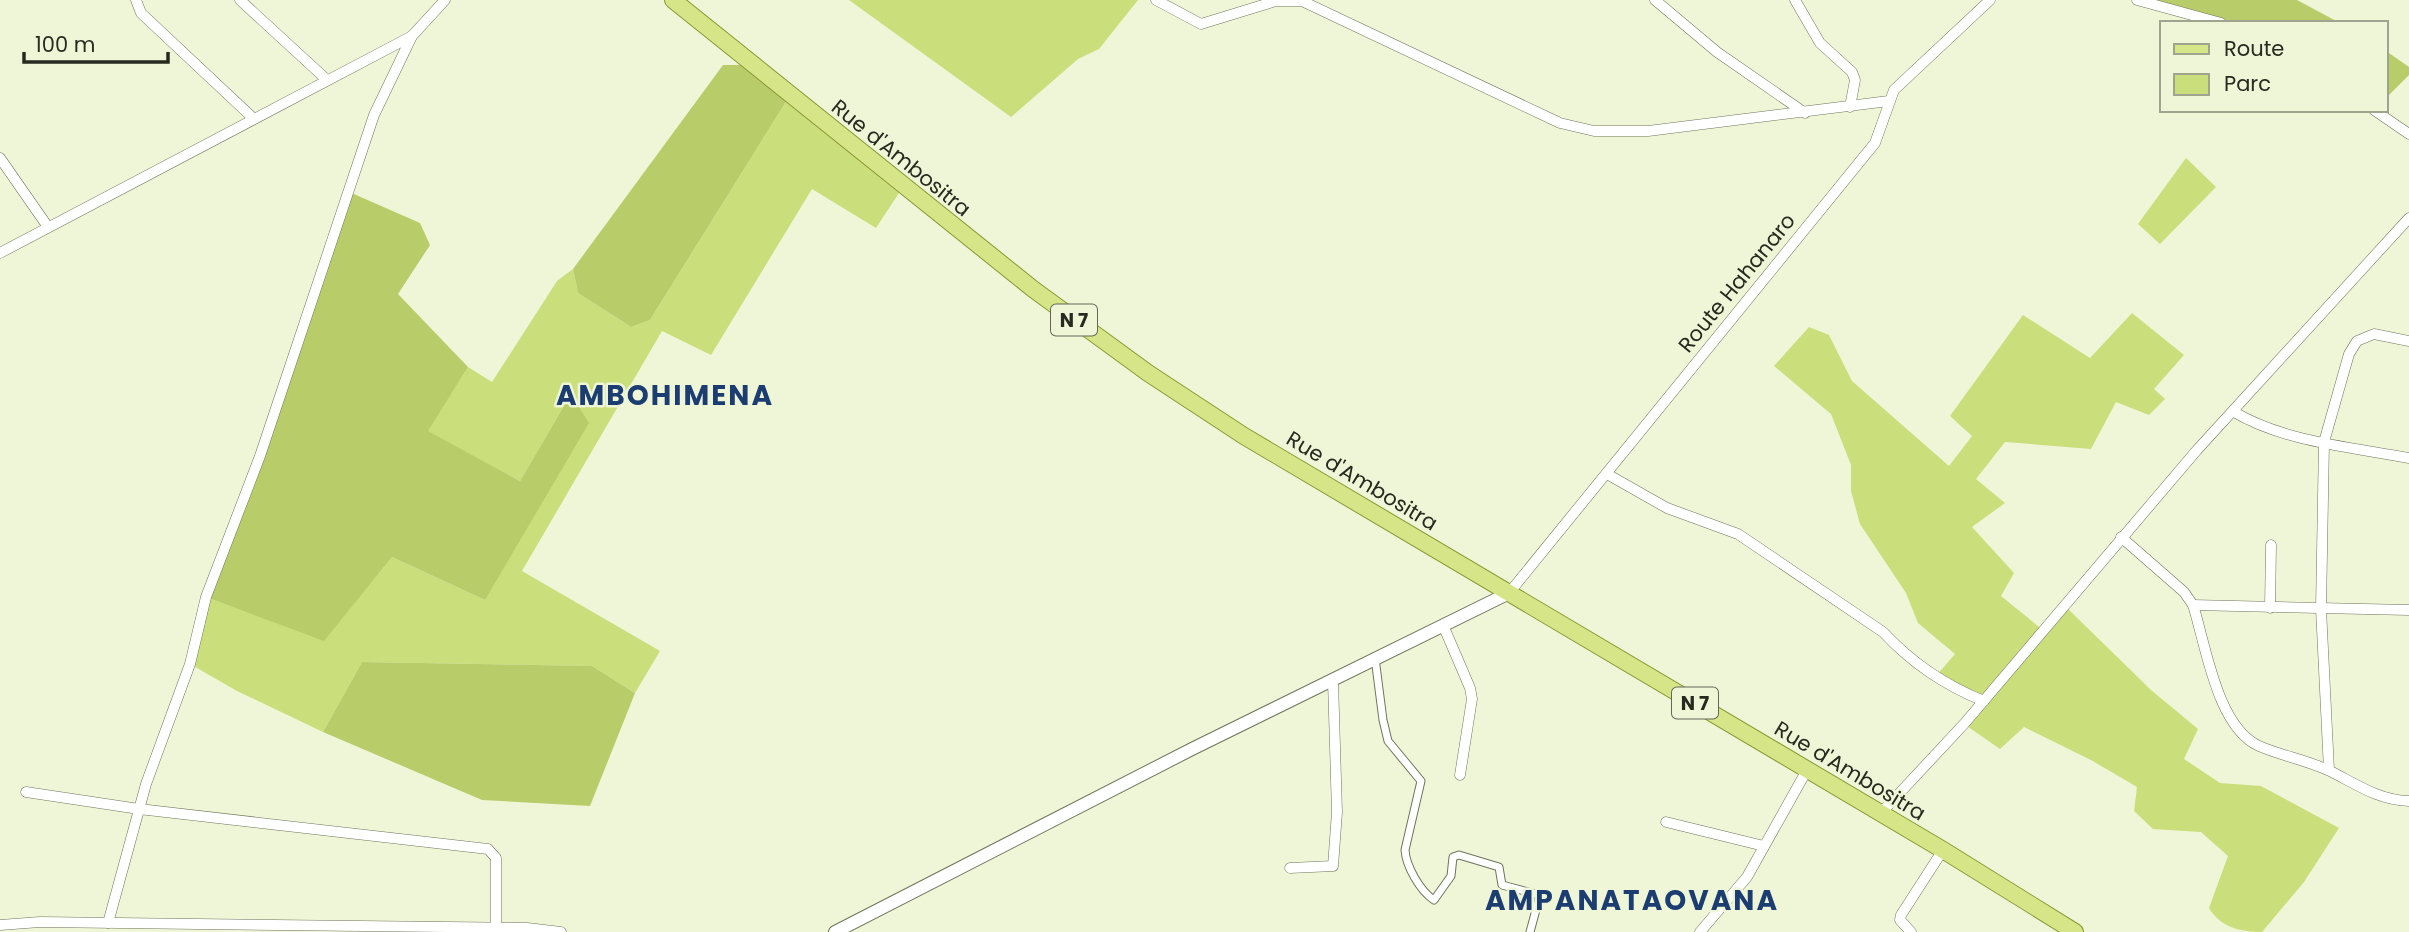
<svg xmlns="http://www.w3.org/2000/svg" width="2409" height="932" font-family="Poppins,sans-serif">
<rect width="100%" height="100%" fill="#eff6d8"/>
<g fill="#cade7c">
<path d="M849 0H1138L1099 49 1078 59 1011 117Z"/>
<path d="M787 100 899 193 876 228 812 189 711 355 662 331 522 571 660 651 635 693 592 666 362 662 323 732 237 691 190 664 206 597 324 640 392 557 485 600 565 404 520 481 427 431 468 367 492 382 557 281 573 269 578 293 631 327 650 320Z"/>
<path d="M2186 158 2216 187 2160 244 2138 224Z"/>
<path d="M2132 313 2184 355 2154 389 2165 399 2149 415 2116 402 2091 449 2005 442 1976 479 2005 503 1972 527 2014 573 2001 596 2044 631 2065 606 2151 690 2198 729 2184 759 2220 783 2261 786 2339 828 2304 882 2262 932C2241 932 2220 927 2209 908L2228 856 2201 832 2153 829 2134 811 2137 787 2091 760 2024 727 2000 749 1964 724 1983 701 1936 676 1955 654 1918 623 1906 593 1860 524 1851 491V465L1831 414 1774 366 1809 327 1829 335 1852 381 1949 466 1972 436 1950 416 2023 315 2090 358Z"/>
</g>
<g fill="#b9cc6a">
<path d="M2137 0H2297L2340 23H2221Z"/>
<path d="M2386 51 2409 67V75L2386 98Z"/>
<path d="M723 65H741L787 100 650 320 631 327 578 293 573 269Z"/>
<path d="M347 191 420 223 430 245 398 294 468 367 428 431 520 481 565 404H577L589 423 485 600 392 557 324 641 206 597 260 456Z"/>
<path d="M362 662 592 666 635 693 590 806 482 800 323 732Z"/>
</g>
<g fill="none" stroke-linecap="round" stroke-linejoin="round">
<g stroke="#6f755b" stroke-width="9">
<path id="pedestrian" d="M1375 658 1383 720 1388 741 1421 781 1405 850C1406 866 1420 891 1434 900L1451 876 1453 857 1459 855 1499 867 1502 885 1540 895 1530 932"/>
</g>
<g stroke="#6f755b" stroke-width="11">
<g id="minor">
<path d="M136 0 141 13 253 118"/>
<path d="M240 0 326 79"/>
<path d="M1156 0 1201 24 1276 1H1302L1560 123 1594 131H1648L1889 101"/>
<path d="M1655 0 1717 52 1805 113"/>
<path d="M1795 0 1820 43 1852 72 1855 80 1850 107"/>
<path d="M2137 0 2221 23"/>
<path d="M2374 110 2409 134"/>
<path d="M0 158 48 227"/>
<path d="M0 253 412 36"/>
<path d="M2234 412C2285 442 2351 447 2409 458"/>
<path d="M1607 474 1667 508 1738 534 1883 632C1911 662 1946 686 1984 701"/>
<path d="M2121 537 2184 592 2193 605C2206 646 2217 727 2259 746 2282 756 2307 760 2330 771 2356 784 2378 800 2409 801"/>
<path d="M1509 593 1875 143 1894 90 1990 0"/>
<path d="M2193 605 2409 610"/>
<path d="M2270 608 2271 545"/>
<path d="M1443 625 1470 688 1472 699 1460 775"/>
<path d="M2329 770 2321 609 2324 442 2349 354 2357 341 2374 334 2409 341"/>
<path d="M26 792 139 809 488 849 496 858V928"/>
<path d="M1880 814 1964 724 2197 450 2409 218"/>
<path d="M1666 822 1764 846"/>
<path d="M1290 868 1333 866 1337 812 1333 681"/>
<path d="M108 923 146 784 190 664 206 597 260 456 374 115 412 36 445 0"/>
<path d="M0 925 40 922 527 928 561 932"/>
<path d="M1700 932 1747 877 1807 770"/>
<path d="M1911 932 1900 920 1901 915 1943 850"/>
</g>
</g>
<g stroke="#6f755b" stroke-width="14">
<path id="tertiary" d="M835 932 1192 749 1509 593"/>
</g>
<g stroke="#889831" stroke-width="18">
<path id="primary" d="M673 0 1033 289 1148 373 1244 436 1943 850 2075 932"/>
</g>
<use href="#pedestrian" stroke="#fff" stroke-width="7"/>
<use href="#minor" stroke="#fff" stroke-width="10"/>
<use href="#tertiary" stroke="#fff" stroke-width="12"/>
<use href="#primary" stroke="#d7e589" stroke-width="16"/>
</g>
<g text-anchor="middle" stroke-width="5" stroke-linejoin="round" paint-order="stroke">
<g fill="#eff6d8" stroke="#646756" stroke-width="2">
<rect x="1051" y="304.5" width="46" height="31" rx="5"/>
<rect x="1672" y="687.5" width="46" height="31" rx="5"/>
</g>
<g font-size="19" font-weight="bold" fill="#282a1f">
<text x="1074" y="327">N 7</text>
<text x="1695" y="710">N 7</text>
</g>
<g font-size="21" fill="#282a1f" stroke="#eff6d8">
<text transform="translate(901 158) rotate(39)" y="7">Rue d'Ambositra</text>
<text transform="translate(1737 283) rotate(-51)" y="7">Route Hahanaro</text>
<text transform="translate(1362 481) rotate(31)" y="7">Rue d'Ambositra</text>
<text transform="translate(1850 771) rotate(31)" y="7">Rue d'Ambositra</text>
</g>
<g font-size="28" font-weight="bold" letter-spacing="2" fill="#1b3d72" stroke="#eff6d8">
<text x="665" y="405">AMBOHIMENA</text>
<text x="1632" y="910">AMPANATAOVANA</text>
</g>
</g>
<rect x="2160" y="21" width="228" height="91" fill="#eff6d8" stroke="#9fa48e" stroke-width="2"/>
<rect x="2174" y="44" width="35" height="10" fill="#d7e589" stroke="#9fa48e" stroke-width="2"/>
<text x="2224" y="56" font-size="21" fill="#282a1f">Route</text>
<rect x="2174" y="74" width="35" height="21" fill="#cade7c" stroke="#9fa48e" stroke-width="2"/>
<text x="2224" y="91" font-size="21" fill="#282a1f">Parc</text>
<path d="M24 52v10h144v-10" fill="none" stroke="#282a1f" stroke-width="3.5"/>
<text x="35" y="52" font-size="21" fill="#282a1f" stroke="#eff6d8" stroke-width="5" paint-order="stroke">100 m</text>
</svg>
